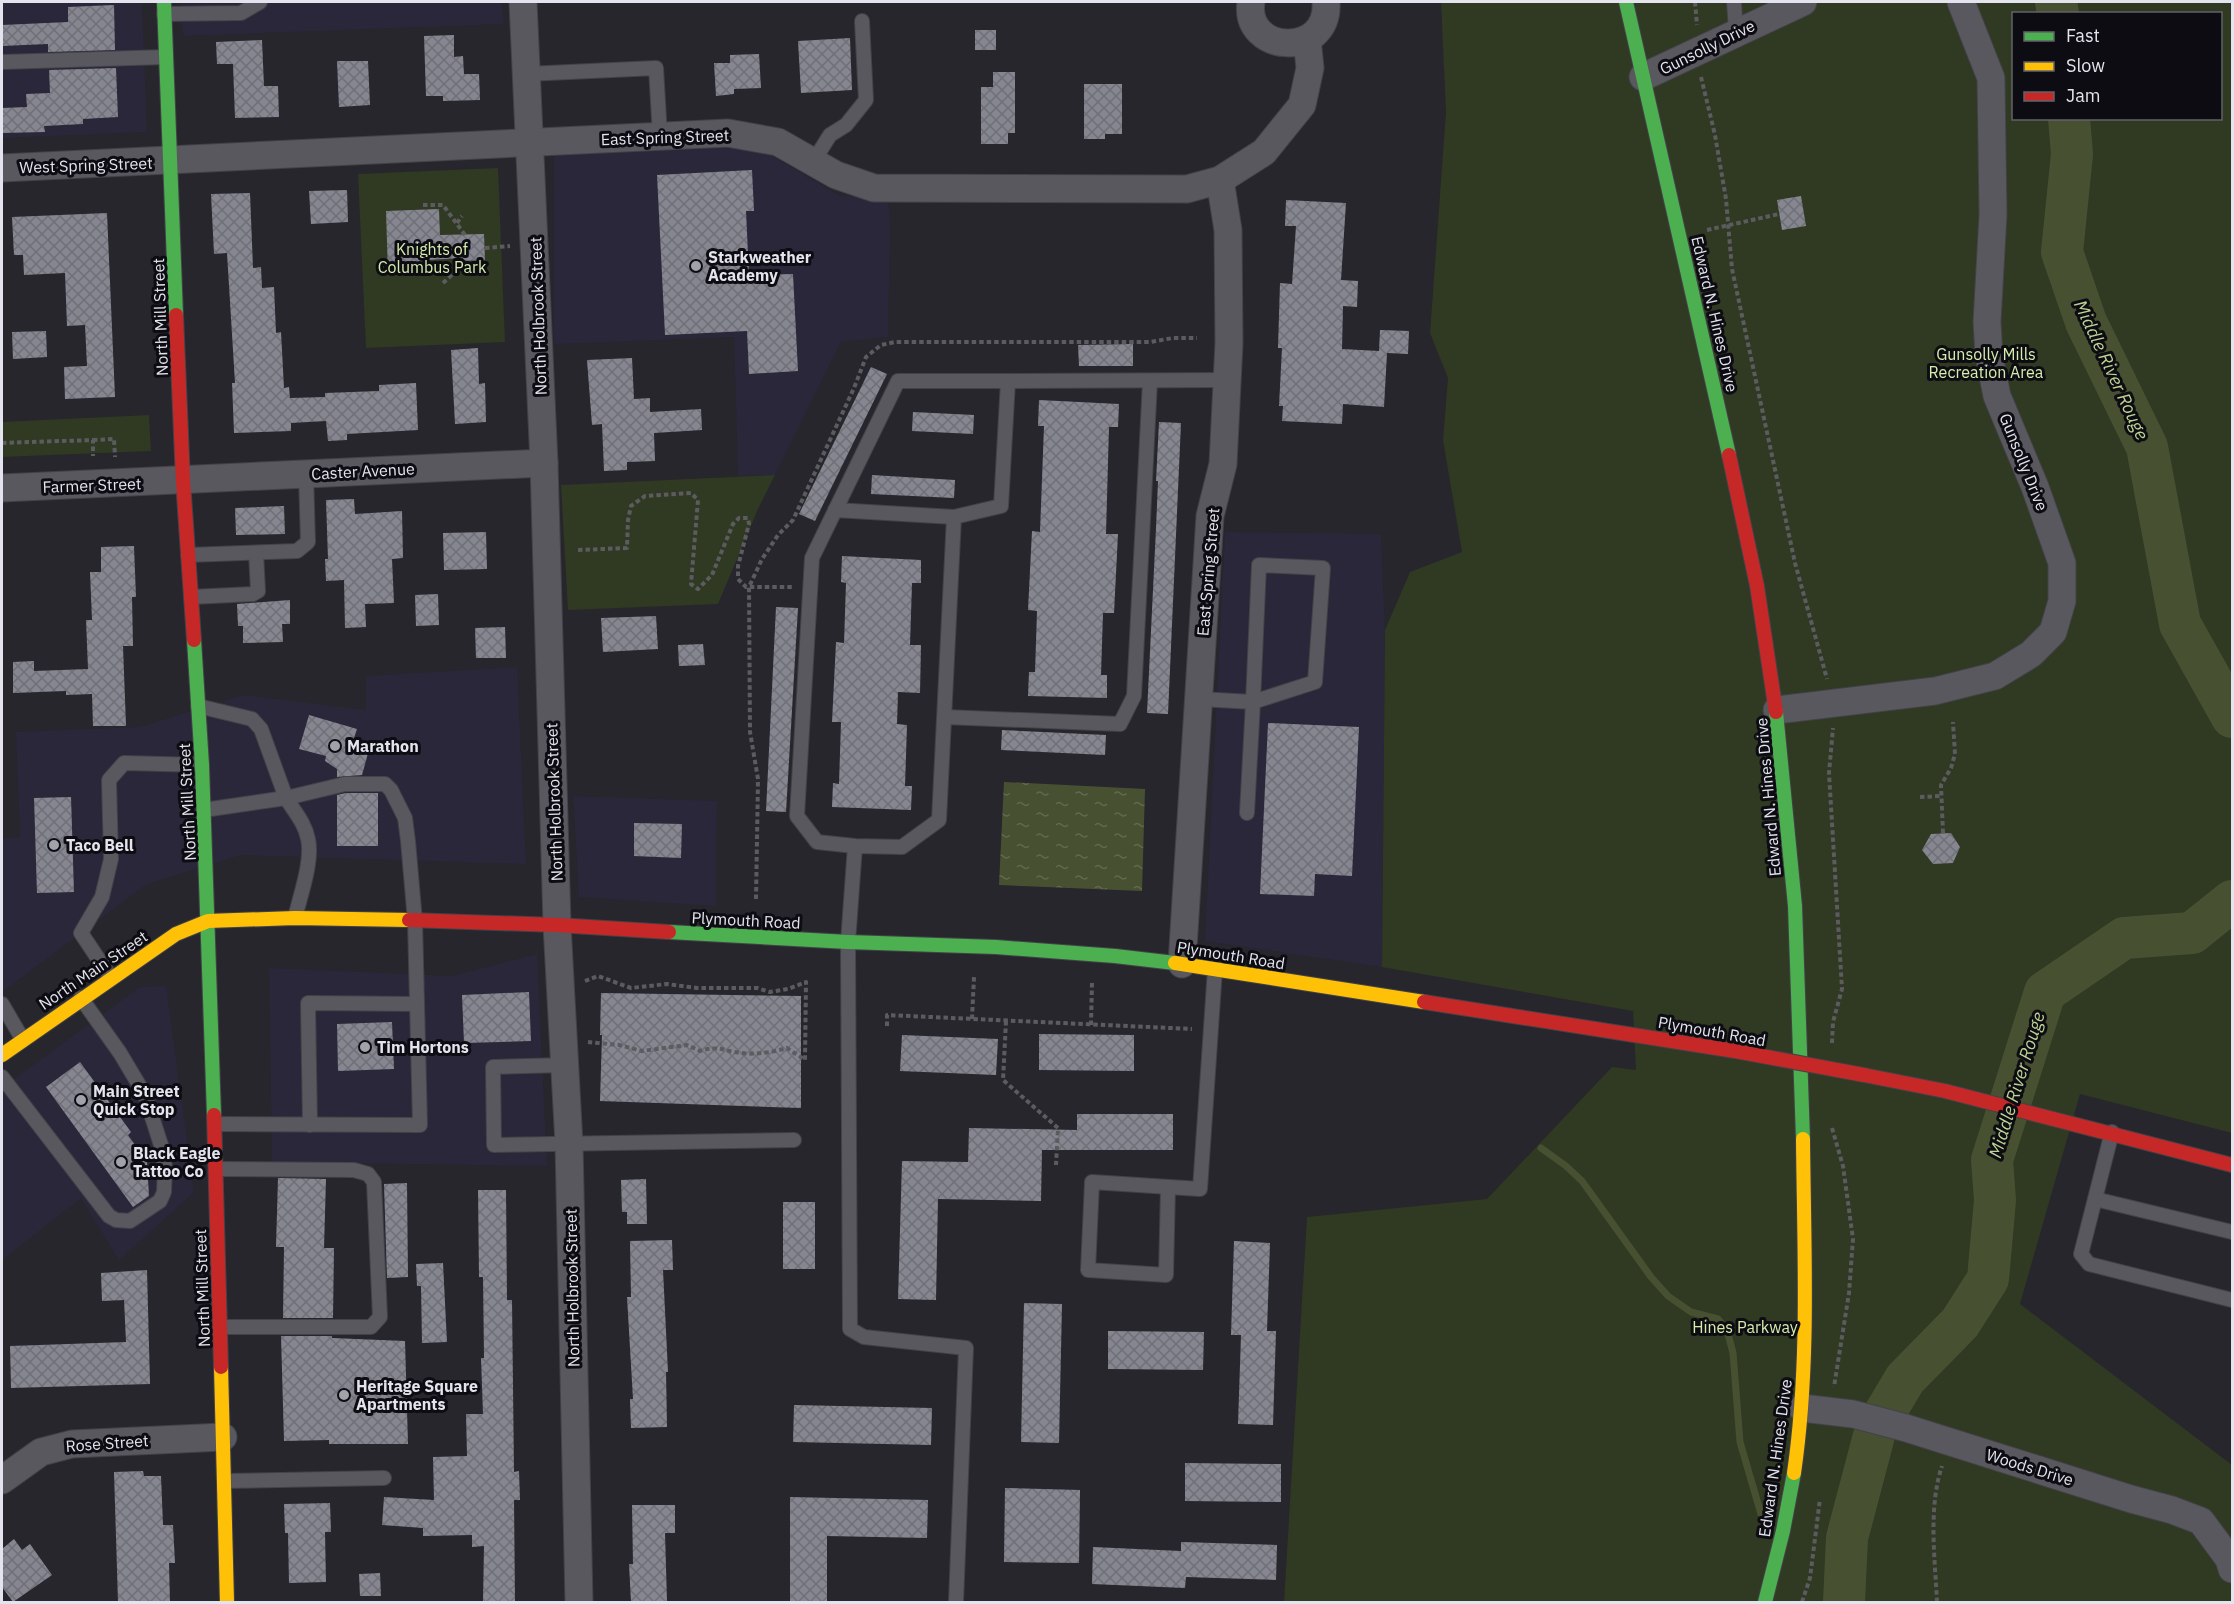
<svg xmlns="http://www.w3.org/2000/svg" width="2234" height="1604" font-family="'IBM Plex Sans',sans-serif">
<defs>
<pattern id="water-ripples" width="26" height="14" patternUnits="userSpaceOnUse" patternTransform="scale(1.5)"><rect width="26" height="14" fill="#475131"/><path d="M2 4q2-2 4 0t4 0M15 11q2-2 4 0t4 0" fill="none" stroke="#616a4f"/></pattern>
<pattern id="building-cross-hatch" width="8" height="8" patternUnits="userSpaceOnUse" patternTransform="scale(1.5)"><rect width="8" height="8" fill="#868691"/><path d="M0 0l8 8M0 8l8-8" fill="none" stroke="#6f6f77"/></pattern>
</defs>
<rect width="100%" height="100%" fill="#26262c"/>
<g fill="#292739">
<path d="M2 2H142L147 132 2 138Z"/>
<path d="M181 2H502L504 24 183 36Z"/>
<path d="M701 142 755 146 840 196 888 198 890 225 888 337 841 342 775 475 738 476 734 337 554 344V152Z"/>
<path d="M1225 532 1381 534 1385 630 1382 967 1205 941Z"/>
<path d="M517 667 526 864 241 855 147 884 2 992V838L20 837 16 732 140 727 244 695 366 710V676Z"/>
<path d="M573 796 717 801 716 906 579 897Z"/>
<path d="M537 954 547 1166 272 1162 269 968 453 976Z"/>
<path d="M166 986 194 1192 119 1260 81 1198 2 1260V1088L140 987Z"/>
</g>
<g fill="#303922" fill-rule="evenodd">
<path d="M1441 2H2232V1133L2080 1094 2020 1304 2232 1465V1602H1284L1307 1217 1487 1199 1612 1067 1636 1070 1633 1011 1382 967 1385 630 1410 572 1462 552 1443 440 1448 378 1430 333 1446 112ZM2014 14H2220V118H2014Z"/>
<path d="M498 168 505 342 366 348 358 174Z"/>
<path d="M149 415 151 451 2 457V422Z"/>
<path d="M775 475 758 509 718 604 568 610 561 485Z"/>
</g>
<path fill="url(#water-ripples)" d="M1004 782 1145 789 1142 891 999 885Z"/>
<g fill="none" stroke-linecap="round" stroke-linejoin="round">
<g stroke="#475131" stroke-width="7">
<path d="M2057 6 2062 2"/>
<path d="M1541 1148 1566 1166 1582 1181 1651 1277 1668 1296 1691 1312 1718 1319 1727 1330 1733 1353 1740 1442 1761 1514 1769 1521"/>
</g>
<g stroke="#475131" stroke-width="42">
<path d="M2056 2 2058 14"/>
<path d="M2069 118 2072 154 2062 252 2086 322 2147 447 2180 624 2232 717"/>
<path d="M1844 1602 1847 1538 1876 1428 1905 1379 1960 1323 1988 1279 1995 1200 1992 1160 2045 992 2124 938 2192 933 2232 901"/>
</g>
</g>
<g fill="url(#building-cross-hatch)">
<path d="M114 5 115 50 48 52V44L2 46V25L68 22V7Z"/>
<rect x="975" y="30" width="21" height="20"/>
<path d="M454 35V57L463 56 464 74H479L480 100 443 101V96H426L424 36Z"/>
<path d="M850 38 852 90 801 93 798 41Z"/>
<path d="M262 40 264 86H278L279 117 235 118 233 64H217L216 42Z"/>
<path d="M759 54 761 88 734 89V94L716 96 714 63H730V55Z"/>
<path d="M337 61H368L370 105 339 107Z"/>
<path d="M116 68 118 117 83 119V124L44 126 45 132 2 133V108L27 107 26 94 50 93 49 70Z"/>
<path d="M993 72H1015V133H1008V144H981V87H993Z"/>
<path d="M1084 84H1122V134H1105V139H1084Z"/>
<path d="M752 170 754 211H746L749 275 793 274 798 371 749 374 747 331 665 335 657 175Z"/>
<path d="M347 190 348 222 311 224 309 191Z"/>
<path d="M250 193 253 268 261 267 262 288 274 287 276 333 281 332 284 388 289 387 290 398 325 397V393L379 391V385L416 383 418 430 347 434V440L328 441 326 421 291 423V431L234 433 232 383H235L227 253 214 254 211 194Z"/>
<path d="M1801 196 1806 226 1782 230 1777 200Z"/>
<path d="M1286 200 1346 203 1341 280 1358 281 1357 307 1343 306 1342 349 1379 351 1380 330 1409 331 1408 354 1387 353 1384 407 1343 404 1342 424 1282 421 1283 406H1279L1282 348H1278L1280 283 1292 284 1296 226H1285Z"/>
<path d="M439 209 440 235 484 234 485 260 463 261V258L427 260V272L388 274 386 211Z"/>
<path d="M107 213 115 397 65 399 64 367 87 366 85 325 67 326 65 273 24 275 23 255H14L12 217Z"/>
<path d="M46 331 47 357 13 359 12 332Z"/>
<path d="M1133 344V366H1079L1078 345Z"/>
<path d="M478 348 479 384 485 383 486 422 455 424 451 350Z"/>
<path d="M632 358 634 399 650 398V412L701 409 702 430 654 433 655 461 627 462V470L604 471 602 424 592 425 587 360Z"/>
<path d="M871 367 887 374 815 521 799 514Z"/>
<path d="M1039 400 1119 404 1118 427H1109L1106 534H1118L1114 613H1103L1101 675H1107V698L1028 696 1029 672H1035L1037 611 1028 610 1032 531 1040 532 1044 426H1038Z"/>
<path d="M913 412 974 415 973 434 912 431Z"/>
<path d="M1159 422 1181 423 1168 714 1147 713 1156 528 1158 481H1156Z"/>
<path d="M872 475 955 480 954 498 871 494Z"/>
<path d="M354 499 355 514 402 511 403 558 392 559 394 603 365 604 366 627 345 628 344 580 326 581 325 559H328L326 500Z"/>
<path d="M284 506 285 534 236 535 235 508Z"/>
<path d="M486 532 487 569 444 570 443 533Z"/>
<path d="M134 546 136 597H132L133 646H123L126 726H93L92 694 66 695V691L13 693V662L34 661V671L88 669 86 620H92L90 572H101V547Z"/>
<path d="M842 556 921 560V583H912L910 645H921L920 693 898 692 897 724 907 725 905 786H912L911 810 832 807 833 783 839 784 841 722H832L836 642 844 643 846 583 841 582Z"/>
<path d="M438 594 439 625 416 626 415 595Z"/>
<path d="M290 600V624H282L283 642 243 643V626H238L237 604Z"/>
<path d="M776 607 798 608 786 812 766 811Z"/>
<path d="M656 616 658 649 603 652 601 618Z"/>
<path d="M505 627 506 658H476L475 628Z"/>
<path d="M703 644 705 665 679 666 678 645Z"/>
<path d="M309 715 357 729 353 741 370 746 362 775 337 777V769L325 761 326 756 299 749Z"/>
<path d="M1268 723 1359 727 1352 876 1315 874 1314 896 1260 894Z"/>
<path d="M1002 730 1106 735 1105 755 1001 750Z"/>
<path d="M346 793H378V846H337V795Z"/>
<path d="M71 797 74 892 37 893 34 798Z"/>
<path d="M634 823 682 824 681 858 634 856Z"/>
<path d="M1951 833 1960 847 1953 863 1933 864 1922 850 1931 834Z"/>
<path d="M529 992 531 1041 464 1043 462 995Z"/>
<path d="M601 993 801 996V1108L600 1101 602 1035H600Z"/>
<path d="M392 1022 394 1069 338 1071 337 1024Z"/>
<path d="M1039 1034 1134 1035V1071L1039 1070Z"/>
<path d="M902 1035 998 1039 996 1075 900 1071Z"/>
<path d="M80 1062 131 1132 128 1135 147 1162 149 1196 133 1207 46 1087Z"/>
<path d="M1077 1114H1173V1150H1042L1041 1201 938 1199 936 1300 898 1299 902 1161 968 1162 969 1128 1077 1130Z"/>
<path d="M278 1178 326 1179 324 1248H334L333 1318H283L284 1247H276Z"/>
<path d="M646 1179 647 1224H627V1212H622L621 1180Z"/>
<path d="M407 1183 408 1277 387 1278 384 1184Z"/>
<path d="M478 1190H506L507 1300H512L514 1472 519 1471 520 1500H514L515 1602 483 1601 484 1546 472 1547V1535L423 1536V1528L382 1525 384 1497 434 1500 433 1457 467 1456 466 1414H483L481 1358H484L483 1277H479Z"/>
<rect x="783" y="1202" width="32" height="67"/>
<path d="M672 1240 673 1270H663L668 1372H666L667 1427 631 1428 630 1399H633L627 1297H631L630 1241Z"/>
<path d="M1234 1241 1270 1243 1267 1331H1276L1273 1425 1238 1424 1241 1335H1231Z"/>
<path d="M443 1263 447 1342 422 1343 421 1286H417L416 1264Z"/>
<path d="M147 1270 150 1384 11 1388 10 1346 126 1342 124 1300 102 1301 101 1273Z"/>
<path d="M1024 1303 1062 1304 1059 1443 1021 1442Z"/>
<path d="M1108 1331 1204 1332 1203 1370 1108 1369Z"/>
<path d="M281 1336H332V1338L405 1341 408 1444H329V1440L284 1441Z"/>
<path d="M794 1405 932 1408 931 1445 793 1442Z"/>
<path d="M1185 1463 1281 1464V1502L1185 1501Z"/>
<path d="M143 1471 144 1476H161L163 1525H173L175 1563H169L170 1602H118L114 1472Z"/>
<path d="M1005 1488 1080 1490 1079 1563 1004 1562Z"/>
<path d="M790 1497 928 1500 927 1538 827 1536V1602H790Z"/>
<path d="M330 1503 331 1532H325L326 1582 289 1583 288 1533H285L284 1504Z"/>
<path d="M632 1505H675V1533H665L667 1602H631L629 1564H633Z"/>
<path d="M14 1539 22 1550 30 1544 52 1575 13 1602 2 1587V1549Z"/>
<path d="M1181 1542 1277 1545 1276 1580 1186 1577 1185 1588 1092 1584 1093 1547 1181 1551Z"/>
<path d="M380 1573 381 1596H360L359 1574Z"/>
</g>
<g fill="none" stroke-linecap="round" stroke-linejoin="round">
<g stroke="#424248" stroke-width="16">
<g id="lane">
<path d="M1734 2 1736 32"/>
<path d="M164 14 241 13 260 2"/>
<path d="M2 62 166 57"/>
<path d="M526 74 656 68 660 136"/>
<path d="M813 162 830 135 846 125 866 100 862 21"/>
<path d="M1008 381 1227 380"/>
<path d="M835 510 954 517"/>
<path d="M188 555 297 551 308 542 306 474"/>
<path d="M191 597 253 594 258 591 256 553"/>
<path d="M1199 699 1253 702 1259 565 1323 568 1315 682 1253 702 1247 813"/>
<path d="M198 706 252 719 261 729 286 798 204 810"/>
<path d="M945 717 1120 724 1134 696 1150 381"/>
<path d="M855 846 817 842 797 816 812 558 898 381H1008L1001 506 954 517 939 820 902 847 855 846 848 942 850 1329 864 1337 966 1348 956 1602"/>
<path d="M111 978 81 933 102 897 111 859 109 780 124 763 202 765"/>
<path d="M2 1004 23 1040"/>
<path d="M565 1065 493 1067 494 1145 794 1140"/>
<path d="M2 1077 109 1216 116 1220 130 1221 160 1201 164 1192 165 1167 161 1145 145 1095 120 1053 81 998"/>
<path d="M215 1124 420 1125 415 921 408 841 405 818 391 790 385 784H345L286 798C294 811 305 823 308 839 313 861 300 896 295 918"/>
<path d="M310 1125 308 1003 417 1004"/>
<path d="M2112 1132 2081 1254 2089 1264 2232 1300"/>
<path d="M216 1169 354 1170 368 1174 374 1182 380 1317 371 1327H220"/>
<path d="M1168 1187 1166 1275 1088 1270 1092 1182 1200 1189 1215 969"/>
<path d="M2095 1199 2232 1232"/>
<path d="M224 1481 384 1478"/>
</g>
</g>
<g stroke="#424248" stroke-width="29">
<g id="street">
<path d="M523 2 544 463 557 925 569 1144 579 1602"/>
<path d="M1251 2C1243 54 1330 59 1326 2"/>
<path d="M1643 77 1803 2"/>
<path d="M2 168 728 133 778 142 836 175 874 188 1187 189 1220 180 1264 152 1302 105 1310 68 1307 39"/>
<path d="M2 488 544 463"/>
<path d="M1777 710 1935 691 1995 676 2031 654 2053 632 2062 601V563L2035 487 1997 396 1989 356 1987 322 1993 215 1991 78 1961 2"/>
<path d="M1182 964 1210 516 1223 464 1229 343 1228 230 1220 180"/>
<path d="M1802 1408 1853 1414 1906 1428 2131 1499 2172 1510 2201 1521 2229 1559 2232 1569"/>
<path d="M2 1480 41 1452 72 1444 223 1437"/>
</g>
</g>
<g stroke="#424248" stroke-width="16">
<g id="fast">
<path d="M164 2 176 315"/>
<path d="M1626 2 1729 455"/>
<path d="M194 640 202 765 214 1115"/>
<path d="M1776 712 1795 906 1803 1139"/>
<path d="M669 932 848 942 996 947 1115 956 1175 963"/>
<path d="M1765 1602 1783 1531 1794 1473"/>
</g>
</g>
<g stroke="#424248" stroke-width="16">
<g id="slow">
<path d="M1175 963 1424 1002"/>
<path d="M2 1055 176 934 208 921 295 918 409 920"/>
<path d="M221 1367 227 1602"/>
<path d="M1794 1473C1810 1362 1804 1251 1803 1139"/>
</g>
</g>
<g stroke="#424248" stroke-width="16">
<g id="jam">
<path d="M176 315 183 481 194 640"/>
<path d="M1729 455 1757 586 1776 712"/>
<path d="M409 920 557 925 669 932"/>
<path d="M1424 1002 1735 1051"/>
<path d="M1864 1075 1945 1091 2232 1165"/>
<path d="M214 1115 221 1367"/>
</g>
</g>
<g stroke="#5c5c60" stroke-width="4" stroke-dasharray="4.5 3" stroke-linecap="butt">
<path d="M1695 2 1697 25"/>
<path d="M1701 77 1715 135 1726 199 1732 269 1795 563 1827 679"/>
<path d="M423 205H443L465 235"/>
<path d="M457 223 462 216"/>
<path d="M1707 230 1779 214"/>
<path d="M485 248 510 246"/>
<path d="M443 283 467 261"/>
<path d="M93 440 114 439 115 457"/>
<path d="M2 443 93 440V456"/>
<path d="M578 550 627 548 628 520 631 506 645 496 691 493 698 500 691 584 698 589 712 575 733 524 739 518H748L749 524 738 566V579L746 587H792"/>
<path d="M1920 797 1941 796"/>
<path d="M1943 833 1941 785 1951 768 1955 754 1953 722"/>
<path d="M756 899 758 779 750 732 749 587 762 559 778 535 793 520 854 388 866 357 881 345 895 342H1150L1173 338H1197"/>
<path d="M585 981 598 976 631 988 667 984 697 988H757L770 992 788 989 806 982 805 1060 787 1048C773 1052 756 1055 741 1053 722 1051 720 1045 700 1051L687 1045 642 1051 619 1045 588 1042"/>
<path d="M972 1019 974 977"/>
<path d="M1006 1021 1003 1080 1058 1128 1056 1165"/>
<path d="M1091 1025 1092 982"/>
<path d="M887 1026V1015L1192 1029"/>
<path d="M1832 1043 1833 1022 1842 989 1829 773 1833 728"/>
<path d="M1832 1128 1843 1166 1853 1239 1849 1293 1834 1387"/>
<path d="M1802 1602 1810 1578 1820 1499"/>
<path d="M1937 1602C1935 1558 1928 1508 1942 1466"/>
</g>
<use href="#lane" stroke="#58585e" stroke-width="14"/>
<use href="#street" stroke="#58585e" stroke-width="27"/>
<use href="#fast" stroke="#4caf50" stroke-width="14"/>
<use href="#slow" stroke="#ffc107" stroke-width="14"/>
<use href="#jam" stroke="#c62828" stroke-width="14"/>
<g stroke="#424248" stroke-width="16" stroke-linecap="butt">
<path id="jam-bridge" d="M1735 1051 1864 1075"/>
</g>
<use href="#jam-bridge" stroke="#c62828" stroke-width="14"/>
</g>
<g fill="#a2a2aa" stroke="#0c0c12" stroke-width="2">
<circle cx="696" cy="266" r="6"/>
<circle cx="335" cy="746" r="6"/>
<circle cx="54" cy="845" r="6"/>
<circle cx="365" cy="1047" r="6"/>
<circle cx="81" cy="1100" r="6"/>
<circle cx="121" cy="1162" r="6"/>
<circle cx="344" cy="1395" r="6"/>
</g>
<g text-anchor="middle" stroke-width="6" stroke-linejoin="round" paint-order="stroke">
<g font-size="16" fill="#e4e4ee" stroke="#0c0c12">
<text transform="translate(1707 47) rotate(-26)" y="6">Gunsolly Drive</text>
<text transform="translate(665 137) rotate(-2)" y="6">East Spring Street</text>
<text transform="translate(86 165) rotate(-2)" y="6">West Spring Street</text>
<text transform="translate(1715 314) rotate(77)" y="6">Edward N. Hines Drive</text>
<text transform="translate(538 316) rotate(-92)" y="6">North Holbrook Street</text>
<text transform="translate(160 317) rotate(-92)" y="6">North Mill Street</text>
<text transform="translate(2024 462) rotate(68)" y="6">Gunsolly Drive</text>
<text transform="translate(363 471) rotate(-3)" y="6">Caster Avenue</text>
<text transform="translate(92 485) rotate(-2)" y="6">Farmer Street</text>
<text transform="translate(1208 572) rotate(-85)" y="6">East Spring Street</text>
<text transform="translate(1768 797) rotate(-95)" y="6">Edward N. Hines Drive</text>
<text transform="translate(187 802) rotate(-93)" y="6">North Mill Street</text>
<text transform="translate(554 802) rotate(-92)" y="6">North Holbrook Street</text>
<text transform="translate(746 920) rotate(3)" y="6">Plymouth Road</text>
<text transform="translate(1231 955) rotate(9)" y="6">Plymouth Road</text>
<text transform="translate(93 970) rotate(-34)" y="6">North Main Street</text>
<text transform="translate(1712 1031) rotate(10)" y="6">Plymouth Road</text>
<text transform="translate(202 1288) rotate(-92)" y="6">North Mill Street</text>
<text transform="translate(572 1288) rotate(-91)" y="6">North Holbrook Street</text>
<text transform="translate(107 1443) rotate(-4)" y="6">Rose Street</text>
<text transform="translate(1775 1458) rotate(-82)" y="6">Edward N. Hines Drive</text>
<text transform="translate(2030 1467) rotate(17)" y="6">Woods Drive</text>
</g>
<g font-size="16" fill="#d6edad" stroke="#0c0c12">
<text x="432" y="255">Knights of<tspan x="432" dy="18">Columbus Park</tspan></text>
<text x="1986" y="360">Gunsolly Mills<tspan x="1986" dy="18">Recreation Area</tspan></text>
<text x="1745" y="1333">Hines Parkway</text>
</g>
<g font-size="16" font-weight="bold" fill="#e4e4ee" stroke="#0c0c12" text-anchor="start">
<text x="708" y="263">Starkweather<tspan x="708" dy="18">Academy</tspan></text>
<text x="347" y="752">Marathon</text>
<text x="66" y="851">Taco Bell</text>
<text x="377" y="1053">Tim Hortons</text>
<text x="93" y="1097">Main Street<tspan x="93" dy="18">Quick Stop</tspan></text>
<text x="133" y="1159">Black Eagle<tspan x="133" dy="18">Tattoo Co</tspan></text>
<text x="356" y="1392">Heritage Square<tspan x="356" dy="18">Apartments</tspan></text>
</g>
<g font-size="18" font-style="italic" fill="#bdd394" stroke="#0c0c12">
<text transform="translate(2111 370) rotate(65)" y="6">Middle River Rouge</text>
<text transform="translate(2017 1085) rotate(-73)" y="6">Middle River Rouge</text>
</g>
</g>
<rect width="2234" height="1604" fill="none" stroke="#e4e4ee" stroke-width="6"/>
<rect x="2012" y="12" width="210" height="108" fill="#0c0c12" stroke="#62626a" stroke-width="1.5"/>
<rect x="2024" y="32" width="30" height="9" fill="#4caf50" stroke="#62626a" stroke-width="1.5"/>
<text x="2066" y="42" font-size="18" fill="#e4e4ee">Fast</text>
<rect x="2024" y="62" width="30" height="9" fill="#ffc107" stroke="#62626a" stroke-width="1.5"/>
<text x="2066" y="72" font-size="18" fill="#e4e4ee">Slow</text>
<rect x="2024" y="92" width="30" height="9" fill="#c62828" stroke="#62626a" stroke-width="1.5"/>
<text x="2066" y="102" font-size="18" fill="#e4e4ee">Jam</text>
</svg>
